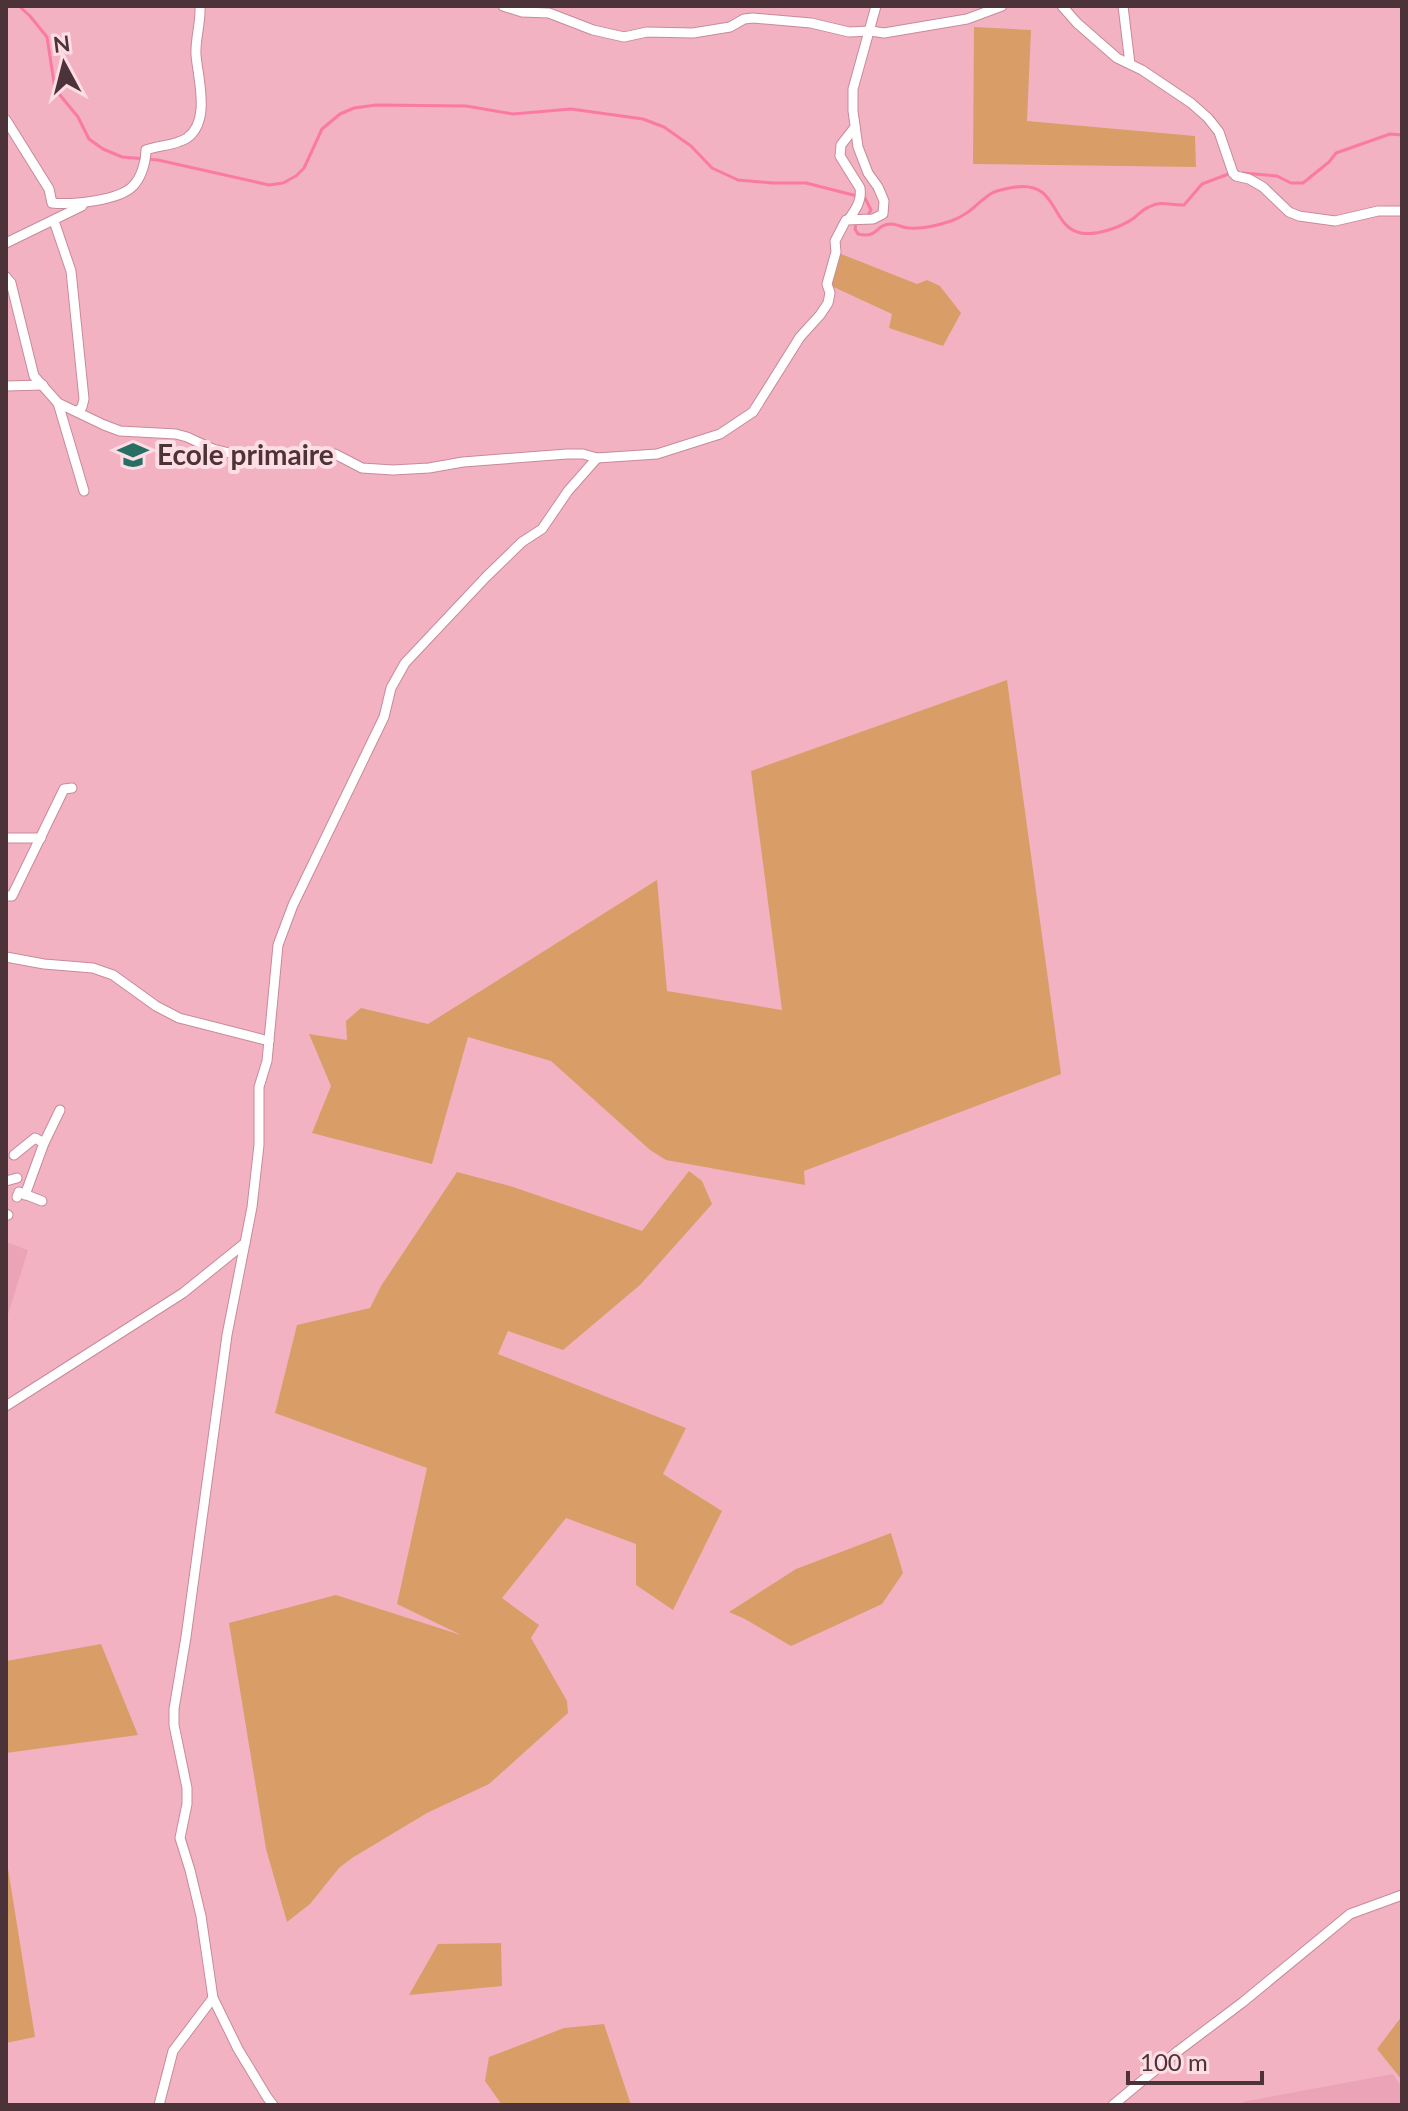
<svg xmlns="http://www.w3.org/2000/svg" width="1408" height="2111" font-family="Lato,sans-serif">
<rect width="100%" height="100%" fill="#f2b2c2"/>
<g fill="#eba4b7">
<path d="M6 1242 28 1250 6 1321Z"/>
<path d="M1393 2074 1402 2088V2105H1244L1242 2102Z"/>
</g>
<g fill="#d99e68">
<path d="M974 27 1031 30 1027 121 1195 136 1196 167 973 164Z"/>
<path d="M836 252 917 284 927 280 940 286 961 313 943 346 889 328 892 314 827 284Z"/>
<path d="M1007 680 1061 1074 804 1171 805 1185 666 1160 650 1150 551 1061 468 1037 432 1164 312 1133 331 1086 309 1034 347 1040 346 1021 361 1008 428 1024 657 880 667 991 782 1010 751 771Z"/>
<path d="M689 1171 702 1181 712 1204 640 1285 563 1350 508 1331 498 1354 686 1428 663 1474 722 1511 673 1610 636 1585V1544L566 1518 502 1598 539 1625 531 1638 567 1701 568 1713 489 1784 427 1813 352 1858 339 1868 310 1904 287 1922 266 1849 229 1623 336 1595 461 1635 397 1604 427 1468 275 1413 297 1325 370 1308 381 1286 457 1172 510 1186 642 1231Z"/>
<path d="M891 1533 903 1573 882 1604 791 1646 745 1619 729 1612 796 1569Z"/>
<path d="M101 1644 138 1735 6 1753V1661Z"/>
<path d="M6 1856 35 2037 6 2043Z"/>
<path d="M501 1943 502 1986 409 1995 438 1944Z"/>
<path d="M1402 2016V2080L1377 2049Z"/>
<path d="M604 2024 631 2105H502L485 2081 489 2057 564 2028Z"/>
</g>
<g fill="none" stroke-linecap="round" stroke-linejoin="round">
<g stroke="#fb7aa3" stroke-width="3">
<path d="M19 6 30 16 47 37 55 89 78 117 89 139 103 149 122 157 158 160 269 185 283 183 296 176 304 168 322 129 340 114 354 108 376 105 466 106 513 114 571 109 643 119 664 127 691 146 712 168 738 180 772 183H806L865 198 871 210 868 215"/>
<path d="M1243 173 1277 176 1291 183H1303L1329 162 1336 153 1390 134 1402 135"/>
<path d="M858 222 856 224 855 229 858 234C879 239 875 224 891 224 897 224 903 228 909 228 921 229 939 225 951 221 971 214 977 202 992 193 998 190 1009 188 1016 187 1059 181 1050 227 1081 233 1097 236 1121 227 1134 218 1139 214 1143 209 1149 207 1162 200 1171 206 1184 205L1202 184 1231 173"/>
</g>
<g stroke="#c88a9a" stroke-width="11">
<g id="street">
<path d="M503 6 522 12 549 13 593 30 624 37 647 32 693 33 730 27 744 19 753 18 811 23 849 32 871 31 884 33 967 19 1002 6"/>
<path d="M1062 6 1077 23 1117 58 1142 70 1191 103 1208 118 1219 132 1233 173 1236 176 1249 179 1263 187 1289 212 1299 216 1335 221 1378 211H1402"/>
<path d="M1123 6 1130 64"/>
<path d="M6 120 49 189 52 203C70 205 119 201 133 186 141 178 146 162 146 150 159 145 175 146 187 138 211 121 198 79 196 55 195 39 201 23 200 6"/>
<path d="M849 219C856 209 862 200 860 188L840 156 841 145 855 127"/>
<path d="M54 221 71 271 84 399 82 407 78 411"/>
<path d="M6 243 82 206"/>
<path d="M6 277 11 283 34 376 58 403 104 425 120 431 176 434 187 437 213 449 246 457 303 463 335 454 362 468 393 470 429 468 463 462 567 454H583L597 458 657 454 720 434 753 412 800 337 820 315 828 303 830 293 827 284 836 252 835 241 846 220 873 219 883 214 884 201 878 187 868 173 858 147 853 111V89L876 6"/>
<path d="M6 386 43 385"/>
<path d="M58 403 84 491"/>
<path d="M6 838H41"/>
<path d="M6 896H12L64 789 72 788"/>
<path d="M6 957 44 964 93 968 113 975 156 1006 179 1018 269 1041"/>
<path d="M14 1155 35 1138 44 1143"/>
<path d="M6 1181 17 1178"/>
<path d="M25 1195 44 1143 60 1110"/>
<path d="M17 1197 19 1192 42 1201"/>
<path d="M6 1214 8 1215"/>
<path d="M245 1243 227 1335 186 1637 174 1709V1725L187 1788V1804L180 1838 190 1870 201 1916 213 1998 238 2049 267 2097 273 2105"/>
<path d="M6 1406 183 1293 245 1243 252 1207 259 1145V1087L267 1061 278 945 293 905 384 717 391 688 405 663 486 577 522 542 542 529 568 491 597 458"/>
<path d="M159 2105 173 2051 213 1998"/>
<path d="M1113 2105 1178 2051 1243 2002 1350 1914 1402 1895"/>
</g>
</g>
<use href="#street" stroke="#fff" stroke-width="9"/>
</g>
<defs>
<g id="school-bare" transform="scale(2.4)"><path d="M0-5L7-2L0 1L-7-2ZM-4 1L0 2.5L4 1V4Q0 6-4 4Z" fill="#276e63" stroke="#ffdde5" stroke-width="2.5" paint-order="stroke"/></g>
</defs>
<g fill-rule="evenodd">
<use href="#school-bare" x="133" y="455"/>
</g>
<g text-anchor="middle" stroke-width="8" stroke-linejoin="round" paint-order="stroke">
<g font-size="28" font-weight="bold" fill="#4c3239" stroke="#ffdde5" text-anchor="start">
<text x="157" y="465">Ecole primaire</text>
</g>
</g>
<rect width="1408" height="2111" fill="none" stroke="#4c3239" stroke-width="16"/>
<g transform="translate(64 64) rotate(353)" stroke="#ffdde5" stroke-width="6" paint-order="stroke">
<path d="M0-6L14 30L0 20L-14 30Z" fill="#4c3239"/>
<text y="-12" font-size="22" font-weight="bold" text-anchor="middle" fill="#4c3239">N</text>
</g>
<path d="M1128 2071v12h134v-12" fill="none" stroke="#4c3239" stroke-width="4"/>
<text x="1140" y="2071" font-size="24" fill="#4c3239" stroke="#ffdde5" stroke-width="6" paint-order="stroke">100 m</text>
</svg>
